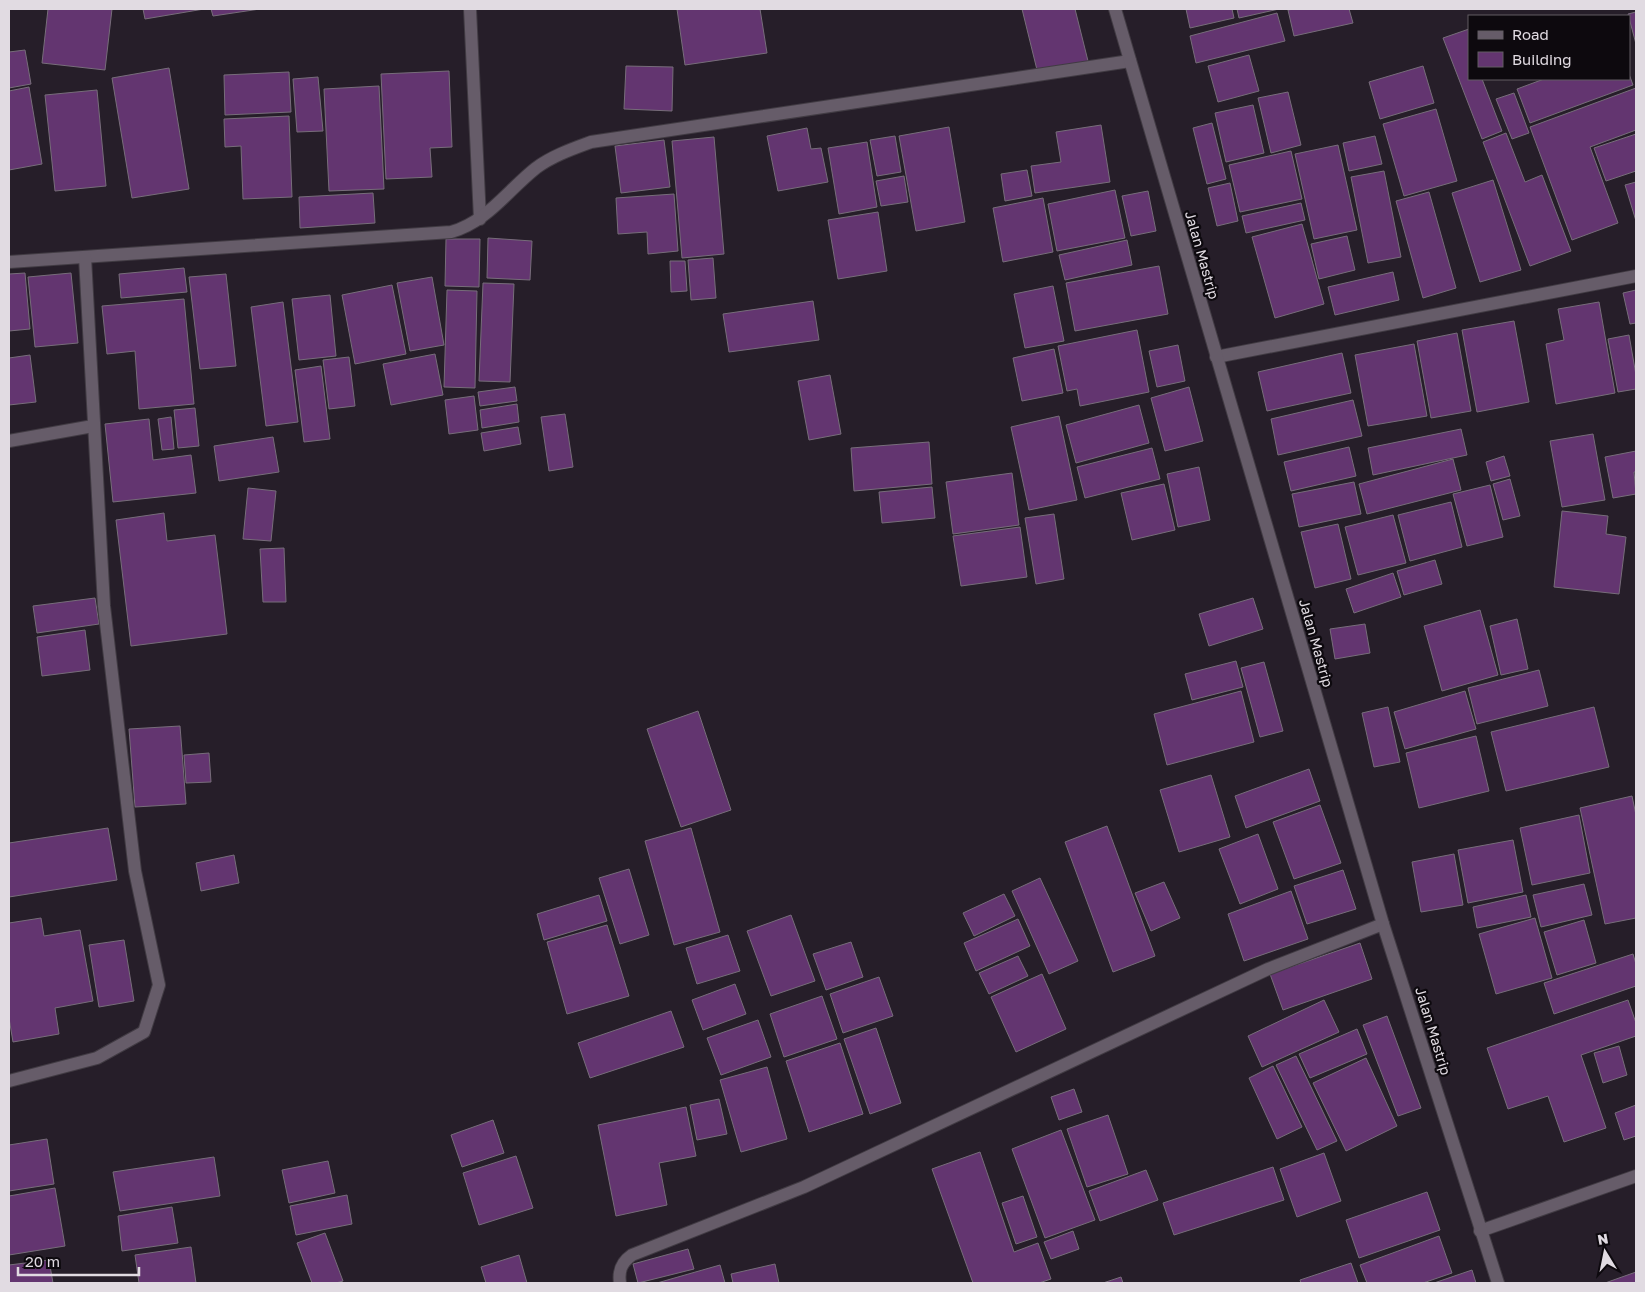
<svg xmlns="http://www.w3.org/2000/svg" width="1645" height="1292" font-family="'Golos Text',sans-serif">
<rect width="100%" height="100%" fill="#261e29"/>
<g fill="#633570" stroke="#776d7a">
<path d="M48 9H112L105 70 42 63Z"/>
<path d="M143 9H204L145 19Z"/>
<path d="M211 9H260L213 16Z"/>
<path d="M677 9H760L767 53 685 65Z"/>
<path d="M1022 9H1075L1089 65 1039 78Z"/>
<path d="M1186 9H1232L1234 18 1190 28Z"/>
<path d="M1237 9H1279L1239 18Z"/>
<path d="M1294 9H1349L1353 23 1294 36 1288 10Z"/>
<path d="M1636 12V44L1628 14Z"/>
<path d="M1277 13 1285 41 1196 63 1190 36Z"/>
<path d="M1469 29V79H1482L1502 131 1482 139 1443 38Z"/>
<path d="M25 50 31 84 9 88V52Z"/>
<path d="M1249 55 1259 91 1218 102 1208 66Z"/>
<path d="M626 66 673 67 672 111 624 109Z"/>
<path d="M1423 66 1434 103 1380 119 1369 82Z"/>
<path d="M169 68 189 189 132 198 112 78Z"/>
<path d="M449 71 452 147 430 148 432 177 386 179 381 74Z"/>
<path d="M289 72 291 112 225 115 224 75Z"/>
<path d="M1629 74 1633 85 1530 123 1517 89 1544 79H1629Z"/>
<path d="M318 77 323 131 297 132 293 79Z"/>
<path d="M379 86 384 189 329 191 324 89Z"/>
<path d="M29 87 42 164 9 170V91Z"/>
<path d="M1636 88V130L1590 147 1618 223 1572 240 1530 127Z"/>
<path d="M97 90 106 186 55 191 45 95Z"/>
<path d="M1288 92 1301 145 1271 153 1258 98Z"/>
<path d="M1514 93 1529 133 1512 139 1496 99Z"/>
<path d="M1253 105 1264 153 1226 162 1215 113Z"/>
<path d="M1436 109 1457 181 1404 196 1383 124Z"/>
<path d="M289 116 292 197 243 199 241 146 225 147 224 119Z"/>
<path d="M1212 123 1226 179 1207 184 1193 128Z"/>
<path d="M1101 125 1110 182 1035 193 1031 166 1061 162 1056 132Z"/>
<path d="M949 127 965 222 916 231 899 136Z"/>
<path d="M807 128 811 149 821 148 828 182 778 191 767 136Z"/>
<path d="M1506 133 1525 182 1542 175 1571 251 1530 266 1483 142Z"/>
<path d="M1636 134V171L1606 181 1594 148Z"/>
<path d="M895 136 901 172 877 176 870 140Z"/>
<path d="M1375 136 1382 164 1349 171 1343 143Z"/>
<path d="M714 137 724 254 682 258 672 141Z"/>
<path d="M664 140 670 187 621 193 615 146Z"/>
<path d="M867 142 877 207 839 214 828 148Z"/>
<path d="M1338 145 1357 230 1314 239 1295 154Z"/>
<path d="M1291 151 1302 199 1240 212 1229 165Z"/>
<path d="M1027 170 1032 196 1005 201 1001 174Z"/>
<path d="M1384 171 1401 257 1368 263 1351 177Z"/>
<path d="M904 176 908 202 881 206 876 181Z"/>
<path d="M1493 180 1521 270 1480 282 1452 193Z"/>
<path d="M1636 182V221L1625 185Z"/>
<path d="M1230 183 1238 221 1217 226 1208 188Z"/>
<path d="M1115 190 1125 238 1057 251 1048 204Z"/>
<path d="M1148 191 1156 231 1131 236 1122 196Z"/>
<path d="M1429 192 1456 288 1423 298 1396 201Z"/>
<path d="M373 193 375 223 300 228 299 197Z"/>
<path d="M674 194 678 251 648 254 647 232 618 234 616 198Z"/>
<path d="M1043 198 1053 252 1003 262 993 208Z"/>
<path d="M1301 203 1305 220 1246 233 1242 216Z"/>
<path d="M878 212 887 271 838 279 828 220Z"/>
<path d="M1302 224 1324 304 1275 318 1252 237Z"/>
<path d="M1347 236 1355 270 1319 279 1311 244Z"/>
<path d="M488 238 532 241 530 280 487 278Z"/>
<path d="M446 239H480L479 287 445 286Z"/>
<path d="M1127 240 1132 265 1065 280 1059 255Z"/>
<path d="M713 258 716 298 691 300 688 260Z"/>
<path d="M670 261H685L687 291 671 292Z"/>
<path d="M1159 266 1168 314 1075 331 1066 283Z"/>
<path d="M184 268 187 292 121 298 119 274Z"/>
<path d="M1393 272 1399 300 1335 315 1328 287Z"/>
<path d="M25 273 30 329 9 331V274Z"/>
<path d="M71 273 78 343 35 347 28 277Z"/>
<path d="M226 274 236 366 200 369 189 277Z"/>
<path d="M432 277 444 345 410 351 397 283Z"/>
<path d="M483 283 514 284 510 382 479 381Z"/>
<path d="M392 285 406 354 355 364 342 295Z"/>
<path d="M1053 286 1064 341 1025 348 1014 294Z"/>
<path d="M447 290 477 291 475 388 444 387Z"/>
<path d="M1636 290V323L1630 324 1623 293Z"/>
<path d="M330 295 336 356 299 360 292 299Z"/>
<path d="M184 299 194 404 139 409 135 351 107 354 102 306Z"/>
<path d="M813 301 819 340 729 352 723 314Z"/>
<path d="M283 302 298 422 266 426 251 307Z"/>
<path d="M1599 302 1615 393 1556 404 1546 344 1564 340 1558 309Z"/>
<path d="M1514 321 1529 402 1477 412 1462 330Z"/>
<path d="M1137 330 1149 392 1080 406 1077 389 1067 391 1058 346Z"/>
<path d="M1457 333 1471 411 1431 418 1417 341Z"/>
<path d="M1629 335 1636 375V389L1618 392 1608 339Z"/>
<path d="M1414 344 1427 416 1368 426 1355 355Z"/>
<path d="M1178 345 1185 381 1157 387 1149 351Z"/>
<path d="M1054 349 1063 393 1022 401 1013 358Z"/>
<path d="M1342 353 1351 393 1267 411 1258 372Z"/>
<path d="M435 354 443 395 391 405 383 364Z"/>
<path d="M30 355 36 402 9 405V358Z"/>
<path d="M349 357 355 406 329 409 323 360Z"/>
<path d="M321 366 330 439 304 442 295 370Z"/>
<path d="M830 375 841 434 809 440 798 381Z"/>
<path d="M515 387 517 401 480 406 478 392Z"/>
<path d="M1189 387 1203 441 1165 451 1151 398Z"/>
<path d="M474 396 478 430 449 434 445 400Z"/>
<path d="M1353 400 1362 436 1278 455 1271 419Z"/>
<path d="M517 404 519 422 482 428 480 410Z"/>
<path d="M1139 405 1149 443 1076 463 1066 425Z"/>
<path d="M195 408 199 446 178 448 174 410Z"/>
<path d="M565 414 573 467 549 471 541 417Z"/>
<path d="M1059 416 1077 500 1029 510 1011 427Z"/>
<path d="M171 417 174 449 162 450 158 419Z"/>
<path d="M149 419 153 460 191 455 196 493 113 502 105 424Z"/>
<path d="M518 427 521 444 484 451 481 433Z"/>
<path d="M1461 429 1467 455 1373 475 1368 448Z"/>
<path d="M1593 434 1605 500 1562 507 1550 441Z"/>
<path d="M273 437 279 472 219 481 214 446Z"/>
<path d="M929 442 932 484 854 491 851 448Z"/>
<path d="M1349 447 1356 476 1291 491 1284 462Z"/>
<path d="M1152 448 1160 479 1085 498 1077 467Z"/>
<path d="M1636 451V472H1634L1636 494 1613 498 1605 457Z"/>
<path d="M1504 456 1510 476 1491 481 1486 462Z"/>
<path d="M1453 459 1461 490 1367 514 1359 484Z"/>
<path d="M1199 467 1210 520 1178 527 1167 474Z"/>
<path d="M1012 473 1019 525 953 534 946 482Z"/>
<path d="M1510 479 1520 516 1503 520 1493 484Z"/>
<path d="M1354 482 1361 514 1299 527 1292 494Z"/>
<path d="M1164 484 1175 530 1132 540 1121 493Z"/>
<path d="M1490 485 1503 537 1467 546 1453 494Z"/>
<path d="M932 487 935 518 882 523 879 492Z"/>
<path d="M248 488 276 491 271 541 243 539Z"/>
<path d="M1451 502 1462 547 1410 561 1398 515Z"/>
<path d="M1562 511 1608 516 1606 534 1626 537 1619 594 1554 587Z"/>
<path d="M164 513 167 541 215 535 227 634 131 646 116 520Z"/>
<path d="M1054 514 1064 579 1036 584 1025 518Z"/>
<path d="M1393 515 1406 563 1358 575 1345 527Z"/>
<path d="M1338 524 1351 579 1315 588 1301 532Z"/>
<path d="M1020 527 1027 577 961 586 953 536Z"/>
<path d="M284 548 286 602H263L260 549Z"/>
<path d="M1435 560 1442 584 1404 595 1397 571Z"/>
<path d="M1393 573 1401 597 1354 613 1346 589Z"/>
<path d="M95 598 99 624 37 633 33 606Z"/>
<path d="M1253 598 1263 629 1209 646 1199 614Z"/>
<path d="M1480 610 1498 675 1442 691 1424 626Z"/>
<path d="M1517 619 1528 669 1501 675 1490 626Z"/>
<path d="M1365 624 1370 653 1335 659 1330 629Z"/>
<path d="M85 630 90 670 42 676 37 637Z"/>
<path d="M1236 661 1243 687 1192 700 1185 674Z"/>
<path d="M1264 662 1283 731 1260 737 1241 668Z"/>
<path d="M1539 670 1548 706 1477 724 1468 688Z"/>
<path d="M1241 691 1254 742 1167 765 1154 714Z"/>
<path d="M1465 691 1476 729 1405 749 1394 712Z"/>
<path d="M1388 707 1400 762 1374 767 1362 713Z"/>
<path d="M1594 707 1609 767 1506 791 1491 732Z"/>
<path d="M698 711 731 810 681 827 647 729Z"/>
<path d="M180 726 186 804 135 807 129 729Z"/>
<path d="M1476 736 1489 791 1419 808 1406 753Z"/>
<path d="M209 753 211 782 186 783 184 755Z"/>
<path d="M1309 769 1320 801 1246 828 1235 796Z"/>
<path d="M1211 775 1230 837 1179 852 1160 790Z"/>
<path d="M1632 796 1636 815V918L1605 924 1580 808Z"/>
<path d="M1320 805 1341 863 1294 879 1273 822Z"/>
<path d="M1579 815 1590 873 1532 885 1520 828Z"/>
<path d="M1107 826 1155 956 1113 972 1065 842Z"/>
<path d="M108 828 117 880 9 897V843Z"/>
<path d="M691 828 720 932 674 945 645 841Z"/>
<path d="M1258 834 1278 889 1240 904 1219 849Z"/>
<path d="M1513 840 1523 892 1468 903 1458 850Z"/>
<path d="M1454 854 1463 905 1421 912 1412 862Z"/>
<path d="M234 855 239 883 201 891 196 863Z"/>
<path d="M629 869 649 935 620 944 599 878Z"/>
<path d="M1343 870 1356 909 1307 924 1294 886Z"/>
<path d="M1040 878 1078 961 1049 974 1012 891Z"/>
<path d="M1164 882 1180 918 1151 931 1135 893Z"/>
<path d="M1584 884 1592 915 1541 927 1533 895Z"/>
<path d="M1291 891 1308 939 1244 961 1228 914Z"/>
<path d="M1004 894 1015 916 974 936 963 913Z"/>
<path d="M599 895 607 921 544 940 537 914Z"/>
<path d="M1526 895 1531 917 1477 928 1473 907Z"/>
<path d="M791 915 815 981 771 996 747 931Z"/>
<path d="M41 918 44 936 80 930 93 1001 55 1008 59 1034 13 1042 9 1018V923Z"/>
<path d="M1535 918 1552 978 1496 994 1479 934Z"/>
<path d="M1018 919 1030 946 976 971 964 943Z"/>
<path d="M1584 920 1596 963 1557 975 1544 932Z"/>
<path d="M607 925 629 996 567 1014 547 942Z"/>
<path d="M728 935 740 971 697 984 686 948Z"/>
<path d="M124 940 134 1001 99 1007 89 945Z"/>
<path d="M851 942 863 977 826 990 813 954Z"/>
<path d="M1360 943 1372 979 1283 1010 1270 974Z"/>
<path d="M1633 954 1636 964V986L1554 1014 1544 983Z"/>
<path d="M1018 956 1028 976 989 994 979 973Z"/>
<path d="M1042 974 1066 1029 1016 1052 991 997Z"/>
<path d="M879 977 893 1016 843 1033 830 994Z"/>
<path d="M735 984 746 1014 703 1030 692 1000Z"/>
<path d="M822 996 837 1039 784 1057 770 1014Z"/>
<path d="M1324 1000 1339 1032 1262 1067 1248 1036Z"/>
<path d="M1628 1000 1636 1023V1036L1581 1055 1606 1128 1564 1142 1548 1096 1508 1109 1487 1048Z"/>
<path d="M671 1011 684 1047 590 1078 578 1043Z"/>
<path d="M1387 1016 1421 1108 1398 1116 1363 1025Z"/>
<path d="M758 1020 771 1057 721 1075 707 1038Z"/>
<path d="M876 1028 901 1103 870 1114 844 1039Z"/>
<path d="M1357 1029 1367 1054 1310 1078 1299 1054Z"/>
<path d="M840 1043 863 1114 809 1132 786 1061Z"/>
<path d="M1619 1046 1627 1075 1603 1083 1594 1053Z"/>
<path d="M1296 1056 1337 1141 1317 1150 1276 1065Z"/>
<path d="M1366 1058 1397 1126 1346 1151 1313 1083Z"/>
<path d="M1273 1066 1302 1127 1277 1139 1249 1078Z"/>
<path d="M767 1067 787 1139 741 1152 720 1080Z"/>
<path d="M1074 1089 1082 1112 1059 1120 1051 1097Z"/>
<path d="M719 1099 727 1134 697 1140 690 1105Z"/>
<path d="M1636 1105V1136L1624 1140 1615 1113Z"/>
<path d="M686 1107 696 1156 659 1163 667 1205 616 1216 598 1125Z"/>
<path d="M1108 1115 1128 1174 1087 1187 1067 1129Z"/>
<path d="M493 1120 504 1153 462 1167 451 1135Z"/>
<path d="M1061 1130 1095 1220 1045 1238 1012 1149Z"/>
<path d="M47 1139 54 1184 9 1191V1145Z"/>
<path d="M980 1152 1014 1252 1038 1243 1051 1279 1039 1283H973L932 1169Z"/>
<path d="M1324 1153 1341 1201 1297 1217 1280 1169Z"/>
<path d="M516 1156 533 1208 479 1225 463 1173Z"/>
<path d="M214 1157 220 1196 120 1211 113 1172Z"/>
<path d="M328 1161 335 1193 289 1203 282 1170Z"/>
<path d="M1273 1167 1284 1200 1174 1235 1163 1203Z"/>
<path d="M1146 1170 1158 1200 1100 1221 1089 1191Z"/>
<path d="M55 1188 65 1246 9 1255V1196Z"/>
<path d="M1427 1192 1440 1230 1359 1258 1346 1220Z"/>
<path d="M347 1195 352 1224 296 1235 290 1206Z"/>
<path d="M1023 1196 1037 1237 1016 1244 1002 1203Z"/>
<path d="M172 1207 178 1243 122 1251 118 1216Z"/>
<path d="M1073 1231 1079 1249 1051 1259 1044 1242Z"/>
<path d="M325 1233 343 1281 336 1283H312L297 1243Z"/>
<path d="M1439 1236 1452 1273 1423 1283H1367L1360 1265Z"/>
<path d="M191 1247 196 1283H139L135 1255Z"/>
<path d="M688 1249 694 1269 638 1283 633 1264Z"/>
<path d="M519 1255 527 1283H486L481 1267Z"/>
<path d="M49 1260 53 1283H9V1265Z"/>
<path d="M1351 1263 1358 1283H1301L1300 1280Z"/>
<path d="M775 1264 779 1283H733L731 1274Z"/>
<path d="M720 1265 725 1283H657Z"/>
<path d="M1472 1270 1476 1283H1434Z"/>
<path d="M1636 1272V1283H1605Z"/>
<path d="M1121 1277 1123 1283H1103Z"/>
</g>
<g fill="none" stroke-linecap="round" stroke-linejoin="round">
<g stroke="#413b43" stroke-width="14">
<g id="minor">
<path d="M470 9 480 219"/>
<path d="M9 262 451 232C487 222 508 190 536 168 552 156 572 149 591 142L1130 61"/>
<path d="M9 441 93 426"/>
<path d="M9 1081 97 1058 144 1032 159 985 135 871 104 606 85 257"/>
<path d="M1480 1231 1636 1176"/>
<path d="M620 1283C618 1270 622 1262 632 1255L804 1187 1268 969 1383 924"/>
</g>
</g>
<g stroke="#413b43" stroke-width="14">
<path id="tertiary" d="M1216 357 1636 276"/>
</g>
<g stroke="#413b43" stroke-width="14">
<path id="secondary" d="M1115 9 1383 924 1498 1283"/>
</g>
<use href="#minor" stroke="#665c69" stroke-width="12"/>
<use href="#tertiary" stroke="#665c69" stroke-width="12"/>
<use href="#secondary" stroke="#665c69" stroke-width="12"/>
</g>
<g text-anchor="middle" stroke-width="4.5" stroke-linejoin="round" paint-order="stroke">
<g font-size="14" fill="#e1dbe2" stroke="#0d090e">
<text transform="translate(1202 255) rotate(74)" y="5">Jalan Mastrip</text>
<text transform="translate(1316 643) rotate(74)" y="5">Jalan Mastrip</text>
<text transform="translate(1433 1031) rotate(73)" y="5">Jalan Mastrip</text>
</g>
</g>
<rect width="1645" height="1292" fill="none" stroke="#e1dbe2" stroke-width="20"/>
<rect x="1468" y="15" width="162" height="65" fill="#0d090e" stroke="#625d63"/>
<rect x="1478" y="31" width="25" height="8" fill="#665c69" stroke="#625d63"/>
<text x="1512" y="40" font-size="15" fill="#e1dbe2">Road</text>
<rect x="1478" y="52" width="25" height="15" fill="#633570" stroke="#625d63"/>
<text x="1512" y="65" font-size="15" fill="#e1dbe2">Building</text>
<g transform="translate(1605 1252) rotate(350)" stroke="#0d090e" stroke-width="4" paint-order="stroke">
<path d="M0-4L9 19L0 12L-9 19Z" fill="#e1dbe2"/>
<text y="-8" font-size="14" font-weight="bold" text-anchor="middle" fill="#e1dbe2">N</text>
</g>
<path d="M18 1267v8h121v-8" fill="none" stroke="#e1dbe2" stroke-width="2.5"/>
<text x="25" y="1267" font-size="15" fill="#e1dbe2" stroke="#0d090e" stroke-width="4" paint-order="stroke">20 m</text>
</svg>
